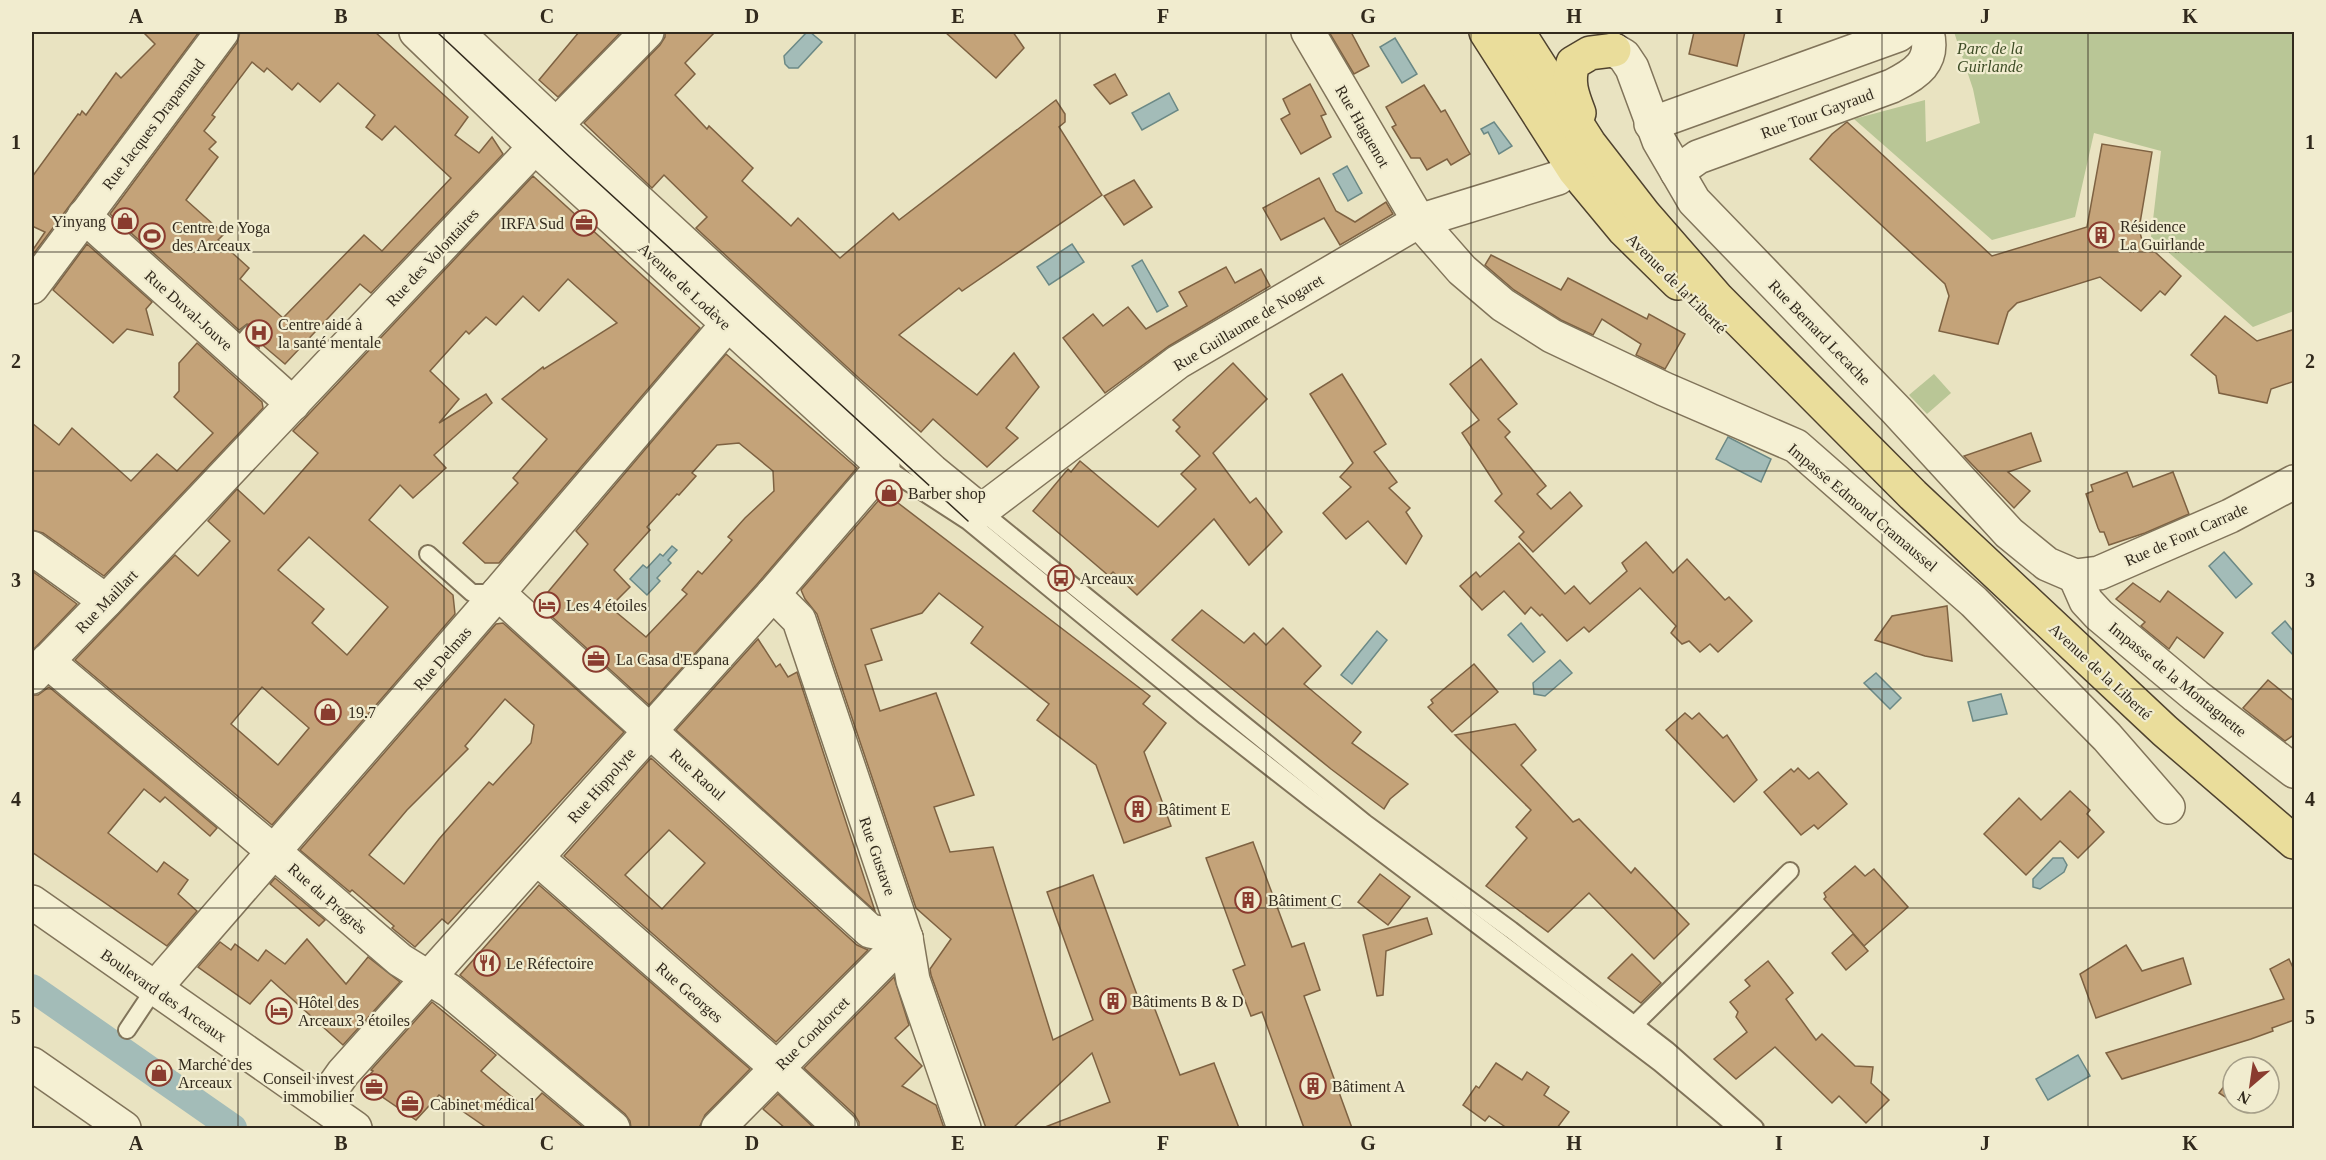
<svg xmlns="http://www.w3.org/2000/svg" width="2326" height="1160" font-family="Georgia,serif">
<rect width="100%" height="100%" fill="#e9e3c1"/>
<g fill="#b9c696">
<path d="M1954 32H2294V311L2253 327 2151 237 2161 151 2094 133 2075 217 1992 240 1854 119 1925 100 1926 142 1980 123 1973 89Z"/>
<path d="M1934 374 1951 393 1927 414 1909 395Z"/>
</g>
<g fill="#a3bcb8" stroke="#6b8986" stroke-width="1.5">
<path d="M807 32H810L822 42 798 68H789L785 64 784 56Z"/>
<path d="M1395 38 1417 74 1402 83 1380 47Z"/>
<path d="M1169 93 1178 110 1142 130 1132 113Z"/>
<path d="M1494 122 1512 146 1499 154 1488 132 1484 134 1481 129Z"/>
<path d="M1347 166 1362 193 1348 201 1333 174Z"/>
<path d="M1072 244 1084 262 1049 285 1037 267Z"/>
<path d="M1142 260 1168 306 1157 312 1132 266Z"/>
<path d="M1728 437 1771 459 1761 482 1716 459Z"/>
<path d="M672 546 677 550 668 560 671 563 657 578 660 581 647 595 630 579 643 565 647 568 660 554 663 556Z"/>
<path d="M2224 552 2252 584 2236 598 2209 566Z"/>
<path d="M2285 621 2294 632V656L2272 633Z"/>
<path d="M1521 623 1545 652 1533 662 1508 635Z"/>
<path d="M1377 631 1387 640 1352 684 1341 675Z"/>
<path d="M1560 660 1572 673 1545 696 1534 694 1533 683Z"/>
<path d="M1876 673 1901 698 1890 709 1864 683Z"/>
<path d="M2001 694 2007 714 1973 721 1968 702Z"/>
<path d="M2053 858H2063L2067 865 2064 872 2040 889 2033 887V879Z"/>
<path d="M2078 1055 2090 1076 2048 1100 2036 1079Z"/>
</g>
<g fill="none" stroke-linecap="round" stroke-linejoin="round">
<path stroke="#a3bcb8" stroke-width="28" d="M32 988 233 1128"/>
</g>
<g fill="#c4a379" stroke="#7e6242" stroke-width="1.5" fill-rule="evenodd">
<path d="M143 32H199L32 256V251L45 232 32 226V177L78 114 80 115 82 111 86 115 116 73 121 78 155 44Z"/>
<path d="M240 32H375L468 117 455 135 479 153 492 137 503 154 371 293 360 284 285 364 259 342V348L255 345 260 335 257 326 247 324 239 330 110 214 237 43ZM252 62 264 72 267 68 292 90 298 83 320 102 338 83 375 115 366 127 382 140 395 126 451 178 382 251 364 235 283 318 240 279 249 268 218 240 224 234 186 200 218 157 209 149 216 142 204 131 215 117 212 115Z"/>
<path d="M579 32H621L558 97 539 80Z"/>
<path d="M665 32H715L685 63 695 74 675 95 707 129 709 126 753 168 742 181 791 226 798 218 840 258 893 213 899 220 1056 100 1065 114V122L1059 127 1102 195 962 291 959 288 899 335 977 395 1014 353 1039 387 1006 428 1018 438 987 467 933 419 921 432 860 379 696 228 707 217 664 175 652 188 584 123 660 45 665 37Z"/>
<path d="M945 32H1013L1024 48 996 78Z"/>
<path d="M1329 32H1351L1369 66 1354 74Z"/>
<path d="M1694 32H1745L1737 66 1689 54Z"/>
<path d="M1115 74 1127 95 1110 104 1094 85Z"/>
<path d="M1310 84 1326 114 1321 116 1331 137 1301 154 1281 119 1290 114 1283 99Z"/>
<path d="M1424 85 1441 112 1445 110 1470 154 1451 165 1447 159 1427 170 1420 158H1411L1392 127 1396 125 1386 107Z"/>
<path d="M1847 122 1992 256 2087 227 2102 144 2152 152 2139 229 2142 240 2181 276 2165 295 2160 291 2141 311 2100 277 2017 303 2008 312 1998 344 1939 331 1949 296 1945 284 1810 159 1832 134Z"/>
<path d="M533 176 700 328 499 563H485L463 543 518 483 513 478 547 439 502 399 543 367 544 369 617 323 568 279 539 311 523 296 496 325 486 317 469 334 466 331 430 371 459 399 439 423 486 394 492 403 434 455 446 468 413 498 400 485 369 520 453 595 455 614 272 825 75 660 175 555 198 576 230 541 208 521 237 489 264 514 318 453 293 431ZM309 537 388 607 347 655 312 623 324 609 278 570ZM262 687 309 728 278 765 231 724Z"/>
<path d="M1319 178 1336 211 1355 222 1386 202 1393 214 1340 245 1324 218 1281 240 1263 208Z"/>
<path d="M1134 180 1152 207 1124 225 1104 196Z"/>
<path d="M87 244 152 302 146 309 153 335 127 329 113 343 53 290Z"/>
<path d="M1491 255 1561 290 1568 278 1647 319 1649 314 1685 334 1665 369 1636 355 1641 344 1602 319 1593 335 1561 320 1514 290 1485 265Z"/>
<path d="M1226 267 1235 283 1261 269 1270 286 1169 346 1105 393 1063 338 1093 314 1103 326 1128 307 1146 329 1187 306 1179 292Z"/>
<path d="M2225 316 2257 341 2295 329V381L2271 389 2267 403 2219 393 2216 376 2191 355Z"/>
<path d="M197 343 262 402 263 408 104 576 43 533 32 530V423L59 445 72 428 131 481 157 454 177 471 213 433 174 397 179 391V363Z"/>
<path d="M726 354 857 468 759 582 649 705 538 604 588 544 576 531ZM739 443 773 471 774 491 745 518 728 537 732 540 702 574 698 571 682 590 687 594 646 637 610 607 630 587 614 570 650 530 647 527 677 494 679 495 696 476 692 473 717 445Z"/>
<path d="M1481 359 1517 404 1498 419 1510 432 1505 437 1546 486 1537 494 1551 509 1570 492 1582 506 1533 552 1519 537 1524 532 1495 501 1502 494 1462 433 1479 420 1450 384Z"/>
<path d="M1233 363 1267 399 1213 453 1250 503 1256 498 1282 532 1249 565 1214 519 1137 595 1113 572 1109 576 1033 511 1068 469 1071 472 1080 461 1158 527 1196 489 1181 474 1200 456 1176 431 1180 427 1173 420Z"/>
<path d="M1342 374 1386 444 1374 452 1397 482 1389 488 1410 508 1406 512 1422 536 1406 564 1368 521 1346 539 1323 513 1351 487 1340 477 1353 463 1310 394Z"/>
<path d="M2031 433 2041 461 2008 472 2030 491 2014 508 1964 456Z"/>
<path d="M2127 472 2133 487 2173 472 2189 514 2145 533 2109 545 2104 532H2100L2098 528 2086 494 2093 491 2091 485Z"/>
<path d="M885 493 1150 696 1143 704 1166 723 1144 752 1171 826 1124 843 1096 765 1037 720 1049 704 971 643 983 627 939 593 922 613 871 629 882 660 865 665 880 711 936 693 974 795 934 807 950 852 993 847 1053 1040 1093 1020 1047 892 1093 875 1140 1003 1151 999 1180 1075 1214 1063 1239 1128H1046L1045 1127 1110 1102 1092 1053 1013 1128H986L931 975 930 969 951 939 916 908 817 614 805 599 801 590Z"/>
<path d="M1646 542 1673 573 1687 559 1725 600 1729 597 1752 621 1718 652 1710 644 1700 652 1689 641 1682 644 1671 633 1676 626 1640 588 1589 632 1584 627 1567 641 1542 614 1540 616 1531 607 1525 614 1504 591 1482 610 1460 586 1476 572 1480 577 1519 543 1565 594 1574 586 1590 604 1627 571 1622 563Z"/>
<path d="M32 571 77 604 32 651Z"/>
<path d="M2133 583 2160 602 2168 591 2223 633 2204 658 2177 637 2169 649 2141 626 2145 622 2116 599Z"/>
<path d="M1947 606 1952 661 1925 656 1875 640 1892 616Z"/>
<path d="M1202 610 1244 643 1254 633 1266 645 1283 628 1321 666 1304 684 1361 732 1352 743 1408 784 1390 799 1384 809 1331 769 1172 640Z"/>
<path d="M503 623 624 732 448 924 442 919 415 947 392 928 394 926 352 890 350 892 300 850 496 624ZM505 699 534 725 531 743 493 785 489 782 439 839 404 884 369 855 407 810 468 749 465 746Z"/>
<path d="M758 639 776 667 780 664 788 677 797 672 875 911 676 730Z"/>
<path d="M1474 664 1498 692 1452 732 1428 707 1433 703 1431 700Z"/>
<path d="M2268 680 2295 702V734L2285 741 2243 708Z"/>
<path d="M49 687 217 828 210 836 165 797 160 802 144 789 108 833 157 872 164 862 188 880 178 894 197 911 167 946 32 852V695H38Z"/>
<path d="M1685 713 1692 719 1699 713 1723 738 1727 735 1757 780 1734 802 1666 730Z"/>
<path d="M1515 724 1536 750 1521 765 1573 822 1579 819 1631 873 1635 868 1689 924 1654 959 1589 893 1548 932 1486 886 1527 838 1516 827 1531 810 1455 735Z"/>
<path d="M651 758 857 945 868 950 776 1042 564 856ZM669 830 705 863 662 909 625 875Z"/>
<path d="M1798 768 1809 779 1818 772 1847 804 1818 829 1814 825 1801 835 1764 792 1791 769 1794 772Z"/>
<path d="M2070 791 2090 810 2087 814 2104 832 2078 858 2060 841 2026 875 1984 834 2019 798 2041 820Z"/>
<path d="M1253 842 1292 947 1304 943 1320 990 1304 996 1352 1128H1304L1262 1012 1251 1016 1233 970 1245 965 1206 858Z"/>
<path d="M1855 866 1865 876 1874 869 1908 907 1864 946 1824 899 1826 897 1824 893Z"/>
<path d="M1380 874 1410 897 1388 925 1358 902Z"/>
<path d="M275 878 325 920 319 926 270 884Z"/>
<path d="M539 885 750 1069 705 1115 699 1128H631L630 1121 625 1114 460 975Z"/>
<path d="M1427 918 1432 934 1386 951 1383 995 1377 996 1363 935Z"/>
<path d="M1853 934 1868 951 1846 970 1832 953Z"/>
<path d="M307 939 346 984 368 957 400 982 343 1045 271 980 250 1004 198 967 220 942 231 950 235 944 258 961 266 950 285 964Z"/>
<path d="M2126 945 2142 971 2183 958 2191 984 2096 1018 2080 974Z"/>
<path d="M1632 954 1661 983 1641 1003 1608 978Z"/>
<path d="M2289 959 2295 972V1021L2294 1020 2272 1028 2273 1031 2251 1039 2122 1079 2106 1053 2284 999 2270 969Z"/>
<path d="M1768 961 1793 993 1786 999 1816 1040 1822 1034 1855 1066 1873 1067 1871 1083 1889 1100 1866 1123 1839 1096 1832 1103 1775 1047 1736 1079 1714 1059 1747 1032 1736 1017 1738 1012 1730 1002 1750 986 1745 980Z"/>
<path d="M894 977 909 1025 895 1038 922 1066 902 1086 936 1105 944 1128H859V1122L854 1114 804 1068Z"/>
<path d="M432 1002 496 1055 481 1071 501 1088 527 1109 542 1093 584 1128H487L439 1095 416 1120 362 1083 373 1071 371 1070Z"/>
<path d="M1496 1063 1522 1080 1527 1072 1549 1087 1544 1095 1569 1112 1557 1128H1507L1489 1116 1485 1121 1463 1105 1476 1086 1479 1088Z"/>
<path d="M2233 1074V1102L2219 1093Z"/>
<path d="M778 1094 814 1128H785L763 1109Z"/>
</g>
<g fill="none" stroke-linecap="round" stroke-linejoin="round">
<g stroke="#81745a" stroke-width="20">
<g id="service">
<path d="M235 352 250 334"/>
<path d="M883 466 968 521 1206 717 1312 800 1660 1063 1738 1128"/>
<path d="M978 513 981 511 1365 823 1511 930 1667 1050 1755 1128"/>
<path d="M428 554 472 593H498"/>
<path d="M127 1030 155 988"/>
<path d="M1626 1033 1790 871"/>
</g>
</g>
<g stroke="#81745a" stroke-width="36">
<g id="minor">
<path d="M457 32 556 125 932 471 981 511 1178 362 1419 221 1558 178"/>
<path d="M1308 32 1419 221 1462 270 1503 305 1552 336 1664 389 1796 446 1974 602 2107 737 2168 807"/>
<path d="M1614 50 1624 56 1632 68 1659 141 1694 201 1897 411 2009 533 2047 564 2075 576 2099 573 2230 516 2294 482"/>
<path d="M1651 124 1898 35 1902 32"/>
<path d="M556 125 647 32"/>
<path d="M1677 172 1698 157 1892 86C1916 74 1935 62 1927 32"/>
<path d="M84 216 293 404"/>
<path d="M32 287 222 32"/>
<path d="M32 548 106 601"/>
<path d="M2075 576 2086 601 2099 615 2196 696 2294 771"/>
<path d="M498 593 870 931 906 938"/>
<path d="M773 594 799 620 906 938 913 980 964 1128"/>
<path d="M47 661 273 851 400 960 450 991 613 1128"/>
<path d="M32 677 106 601 535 147"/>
<path d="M537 858 777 1068 841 1128"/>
<path d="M32 902 355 1128"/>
<path d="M155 988 498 593 727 325"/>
<path d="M321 1104 343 1073 773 594 883 466 535 147 416 32"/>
<path d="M718 1128 906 938"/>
</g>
</g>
<g stroke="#81745a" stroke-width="36">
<path id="tertiary" d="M32 1064 124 1128"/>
</g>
<g stroke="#4f422e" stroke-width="36">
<g id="primary">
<path d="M1486 32 1575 171 1624 230 1678 283"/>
<path d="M1518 32 1589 143 1644 214 1718 299 1913 495 2165 731 2294 842"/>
<path d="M1579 113C1572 95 1567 82 1573 63L1590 53 1614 50"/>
</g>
</g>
<use href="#service" stroke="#f5f0d3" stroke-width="16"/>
<use href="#minor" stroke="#f5f0d3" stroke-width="33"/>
<use href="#tertiary" stroke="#f5f0d3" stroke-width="33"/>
<use href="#primary" stroke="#eadd9b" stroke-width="33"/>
<path stroke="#322a1d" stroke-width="1.5" d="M437 32 570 157 968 521"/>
</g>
<path fill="none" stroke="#322a1d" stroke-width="1.5" stroke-opacity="0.55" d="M238 32V1128M444 32V1128M649 32V1128M855 32V1128M1060 32V1128M1266 32V1128M1471 32V1128M1677 32V1128M1882 32V1128M2088 32V1128M32 252H2294M32 471H2294M32 689H2294M32 908H2294"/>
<defs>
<g id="shop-ring" transform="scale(1.35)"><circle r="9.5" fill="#f1eccf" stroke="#8a3c2f" stroke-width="1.5"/><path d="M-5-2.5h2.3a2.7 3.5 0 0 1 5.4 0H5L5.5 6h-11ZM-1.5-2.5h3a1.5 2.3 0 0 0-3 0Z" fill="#8a3c2f"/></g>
<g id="office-ring" transform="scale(1.35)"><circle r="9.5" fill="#f1eccf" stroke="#8a3c2f" stroke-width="1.5"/><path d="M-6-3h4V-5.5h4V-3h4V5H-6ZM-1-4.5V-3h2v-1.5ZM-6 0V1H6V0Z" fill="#8a3c2f"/></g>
<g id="building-ring" transform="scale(1.35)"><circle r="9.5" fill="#f1eccf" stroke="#8a3c2f" stroke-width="1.5"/><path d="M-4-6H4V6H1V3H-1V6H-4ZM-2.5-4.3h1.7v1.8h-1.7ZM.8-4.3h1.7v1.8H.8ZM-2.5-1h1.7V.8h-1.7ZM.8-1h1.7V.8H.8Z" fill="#8a3c2f"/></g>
<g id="stadium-ring" transform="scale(1.35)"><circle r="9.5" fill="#f1eccf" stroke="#8a3c2f" stroke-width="1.5"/><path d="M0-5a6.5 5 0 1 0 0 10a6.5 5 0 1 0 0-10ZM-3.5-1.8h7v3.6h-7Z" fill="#8a3c2f"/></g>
<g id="hospital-ring" transform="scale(1.35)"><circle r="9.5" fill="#f1eccf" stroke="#8a3c2f" stroke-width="1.5"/><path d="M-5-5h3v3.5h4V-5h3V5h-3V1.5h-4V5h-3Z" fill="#8a3c2f"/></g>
<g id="bus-ring" transform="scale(1.35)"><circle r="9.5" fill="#f1eccf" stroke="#8a3c2f" stroke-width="1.5"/><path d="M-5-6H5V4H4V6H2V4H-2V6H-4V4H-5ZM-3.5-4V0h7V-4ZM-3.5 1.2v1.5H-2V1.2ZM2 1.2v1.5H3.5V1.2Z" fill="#8a3c2f"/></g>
<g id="hotel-ring" transform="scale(1.35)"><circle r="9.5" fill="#f1eccf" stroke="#8a3c2f" stroke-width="1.5"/><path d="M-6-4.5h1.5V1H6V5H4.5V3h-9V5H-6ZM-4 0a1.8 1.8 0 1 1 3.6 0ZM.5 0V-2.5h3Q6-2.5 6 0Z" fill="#8a3c2f"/></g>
<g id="restaurant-ring" transform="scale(1.35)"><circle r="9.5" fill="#f1eccf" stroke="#8a3c2f" stroke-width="1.5"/><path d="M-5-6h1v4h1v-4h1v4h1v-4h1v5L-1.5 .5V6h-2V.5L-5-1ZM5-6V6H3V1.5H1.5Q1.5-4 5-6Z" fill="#8a3c2f"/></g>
</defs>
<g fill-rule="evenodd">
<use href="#shop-ring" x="125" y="221"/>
<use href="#office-ring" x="584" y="223"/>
<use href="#building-ring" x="2101" y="235"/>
<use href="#stadium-ring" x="152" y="236"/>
<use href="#hospital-ring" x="259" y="333"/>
<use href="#shop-ring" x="889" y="493"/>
<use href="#bus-ring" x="1061" y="578"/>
<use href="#hotel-ring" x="547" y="605"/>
<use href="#office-ring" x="596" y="659"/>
<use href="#shop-ring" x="328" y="712"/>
<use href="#building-ring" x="1138" y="809"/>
<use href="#building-ring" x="1248" y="900"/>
<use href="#restaurant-ring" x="487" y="963"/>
<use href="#building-ring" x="1113" y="1001"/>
<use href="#hotel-ring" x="279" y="1011"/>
<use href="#shop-ring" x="159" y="1073"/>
<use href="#building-ring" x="1313" y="1086"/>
<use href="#office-ring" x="374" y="1087"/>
<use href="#office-ring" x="410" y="1104"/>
</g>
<g text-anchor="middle" stroke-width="4.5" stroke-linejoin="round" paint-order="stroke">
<g font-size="16" font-style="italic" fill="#3d4c25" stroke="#f1eccf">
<text x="1990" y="54">Parc de la<tspan x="1990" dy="18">Guirlande</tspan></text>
</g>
<g font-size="16" fill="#322a1d" stroke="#f1eccf">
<text transform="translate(1817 113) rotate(-20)" y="6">Rue Tour Gayraud</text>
<text transform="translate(153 124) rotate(-53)" y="6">Rue Jacques Draparnaud</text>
<text transform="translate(1363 126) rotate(60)" y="6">Rue Haguenot</text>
<text transform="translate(432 257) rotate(-47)" y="6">Rue des Volontaires</text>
<text transform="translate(1677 283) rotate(45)" y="6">Avenue de la Liberté</text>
<text transform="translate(685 286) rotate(43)" y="6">Avenue de Lodève</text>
<text transform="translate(189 310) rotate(42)" y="6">Rue Duval-Jouve</text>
<text transform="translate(1248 322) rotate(-31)" y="6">Rue Guillaume de Nogaret</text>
<text transform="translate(1820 332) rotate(46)" y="6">Rue Bernard Lecache</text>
<text transform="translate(1863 507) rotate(40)" y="6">Impasse Edmond Cramaussel</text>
<text transform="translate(2186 534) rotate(-24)" y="6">Rue de Font Carrade</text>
<text transform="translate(106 601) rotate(-46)" y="6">Rue Maillart</text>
<text transform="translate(442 658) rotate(-49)" y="6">Rue Delmas</text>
<text transform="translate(2101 671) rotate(43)" y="6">Avenue de la Liberté</text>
<text transform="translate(2178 679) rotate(39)" y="6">Impasse de la Montagnette</text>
<text transform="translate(698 774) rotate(42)" y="6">Rue Raoul</text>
<text transform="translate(601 785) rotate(-49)" y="6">Rue Hippolyte</text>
<text transform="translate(878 856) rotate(71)" y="6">Rue Gustave</text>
<text transform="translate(328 898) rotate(41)" y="6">Rue du Progrès</text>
<text transform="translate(690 992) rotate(41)" y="6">Rue Georges</text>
<text transform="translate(164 995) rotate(35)" y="6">Boulevard des Arceaux</text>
<text transform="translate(812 1033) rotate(-45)" y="6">Rue Condorcet</text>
</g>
<g font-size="16" fill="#322a1d" stroke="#f1eccf" text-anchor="start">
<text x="106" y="227" text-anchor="end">Yinyang</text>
<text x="564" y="229" text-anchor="end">IRFA Sud</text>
<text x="2120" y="232">Résidence<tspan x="2120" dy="18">La Guirlande</tspan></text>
<text x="172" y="233">Centre de Yoga<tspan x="172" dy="18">des Arceaux</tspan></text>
<text x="278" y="330">Centre aide à<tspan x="278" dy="18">la santé mentale</tspan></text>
<text x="908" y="499">Barber shop</text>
<text x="1080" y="584">Arceaux</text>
<text x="566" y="611">Les 4 étoiles</text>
<text x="616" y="665">La Casa d'Espana</text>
<text x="348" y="718">19.7</text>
<text x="1158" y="815">Bâtiment E</text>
<text x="1268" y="906">Bâtiment C</text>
<text x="506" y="969">Le Réfectoire</text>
<text x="1132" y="1007">Bâtiments B &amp; D</text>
<text x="298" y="1008">Hôtel des<tspan x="298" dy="18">Arceaux 3 étoiles</tspan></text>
<text x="178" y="1070">Marché des<tspan x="178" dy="18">Arceaux</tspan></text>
<text x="354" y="1084" text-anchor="end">Conseil invest<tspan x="354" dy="18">immobilier</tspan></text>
<text x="1332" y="1092">Bâtiment A</text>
<text x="430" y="1110">Cabinet médical</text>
</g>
</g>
<rect width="2326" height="1160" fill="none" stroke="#f1eccf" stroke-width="66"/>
<g transform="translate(2251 1085) rotate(209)"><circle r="28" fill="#f1eccf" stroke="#a59e88" stroke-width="1.5"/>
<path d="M0-4.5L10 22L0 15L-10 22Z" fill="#8a3c2f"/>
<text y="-9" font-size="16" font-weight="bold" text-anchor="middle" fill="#322a1d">N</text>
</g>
<rect x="33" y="33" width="2260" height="1094" fill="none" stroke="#322a1d" stroke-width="2"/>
<g font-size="20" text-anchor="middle" font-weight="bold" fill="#322a1d">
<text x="136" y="23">A</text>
<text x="341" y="23">B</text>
<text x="547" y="23">C</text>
<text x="752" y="23">D</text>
<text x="958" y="23">E</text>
<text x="1163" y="23">F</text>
<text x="1368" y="23">G</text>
<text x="1574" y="23">H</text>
<text x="1779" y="23">I</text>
<text x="1985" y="23">J</text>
<text x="2190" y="23">K</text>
<text x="16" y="149">1</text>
<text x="2310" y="149">1</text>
<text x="16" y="368">2</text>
<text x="2310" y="368">2</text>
<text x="16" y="587">3</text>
<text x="2310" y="587">3</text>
<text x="16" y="806">4</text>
<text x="2310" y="806">4</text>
<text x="16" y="1024">5</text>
<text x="2310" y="1024">5</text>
<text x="136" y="1150">A</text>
<text x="341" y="1150">B</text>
<text x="547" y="1150">C</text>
<text x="752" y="1150">D</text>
<text x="958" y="1150">E</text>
<text x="1163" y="1150">F</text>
<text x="1368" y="1150">G</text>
<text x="1574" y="1150">H</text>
<text x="1779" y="1150">I</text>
<text x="1985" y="1150">J</text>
<text x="2190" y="1150">K</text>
</g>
</svg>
